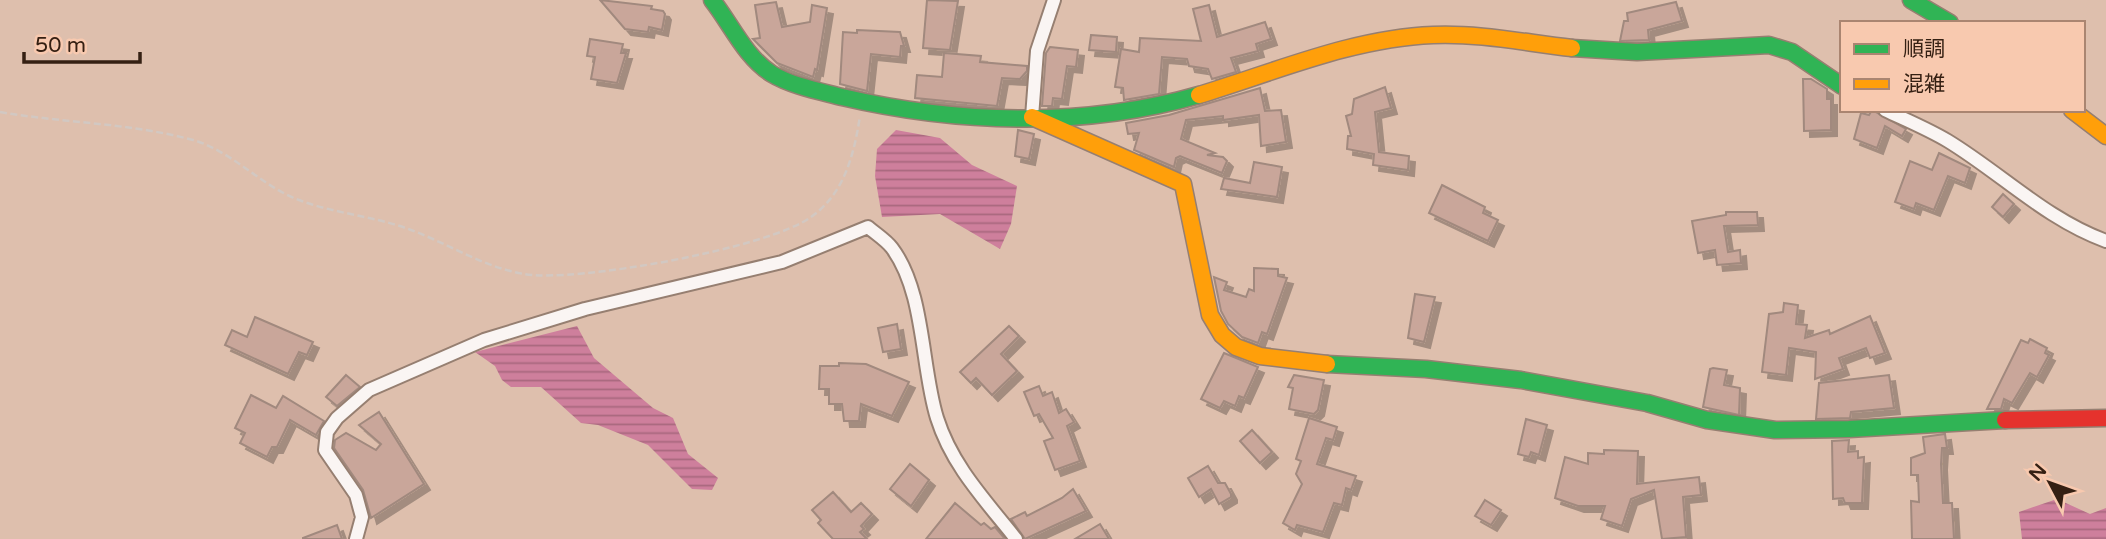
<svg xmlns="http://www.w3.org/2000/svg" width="2106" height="539" font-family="'Varela Round','Noto Sans JP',sans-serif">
<defs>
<pattern id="water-rules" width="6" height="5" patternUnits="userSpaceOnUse" patternTransform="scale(1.75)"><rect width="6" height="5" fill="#ce7f9c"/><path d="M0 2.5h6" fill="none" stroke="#a8687e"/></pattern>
<filter id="shadow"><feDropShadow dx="6" dy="6" stdDeviation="0" flood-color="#0004"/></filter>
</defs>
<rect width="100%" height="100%" fill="#debfad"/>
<g fill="url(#water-rules)">
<path d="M896 130 940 138 972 165 1017 186 1011 224 1000 249 940 214 882 217 875 176 877 149Z"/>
<path d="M577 326 594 358 653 408 673 418 688 454 718 478 712 490 692 489 648 445 598 425 581 423 541 387H511L502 380 495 366 475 352Z"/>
<path d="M2057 499 2090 514 2106 508V539H2022L2019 512Z"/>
</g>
<g fill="#c9a69a" stroke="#a1897e" stroke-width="2" filter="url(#shadow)">
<path d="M600 0 652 6 651 9 663 11 665 14 662 30 649 27 648 32 625 29Z"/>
<path d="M927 0 958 1 950 50 923 48Z"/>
<path d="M776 2 782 27 810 22 812 5 827 8 817 70 815 69 813 77 777 63 753 39 760 38 755 5Z"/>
<path d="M1676 2 1682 21 1648 30 1649 40 1620 41 1624 21H1628L1627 13Z"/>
<path d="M1209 5 1217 37 1265 22 1271 39 1256 44 1258 51 1231 58 1236 72 1212 79 1208 69 1189 66 1187 59 1162 57 1159 94 1124 100 1123 88 1115 87 1121 49 1139 52 1140 38 1201 41 1193 9Z"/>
<path d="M857 30 900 32 904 46H901L900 57 871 54 867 91 840 84 843 32 857 33Z"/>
<path d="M1091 35 1117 37 1116 52 1089 50Z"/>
<path d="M590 39 623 44 621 53H626L617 83 591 79 595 57 587 56Z"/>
<path d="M1050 47 1078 50 1076 67 1067 66 1062 99 1053 98 1052 106H1042L1046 53Z"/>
<path d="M944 53 981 56 980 62 1027 66V71L1020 79 1002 78 997 106 915 98 917 75 942 77Z"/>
<path d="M1803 79H1811L1827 89V99H1831V130L1804 131Z"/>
<path d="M1385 87 1391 108 1375 112 1379 152 1409 156 1408 170 1373 165 1374 154 1347 149 1348 136H1351L1346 116 1352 114 1354 99Z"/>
<path d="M1260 88 1265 111 1281 110 1286 142 1261 146 1259 115 1223 120V116L1186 120 1181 139 1215 153 1207 155 1223 157 1227 161 1222 173 1180 156 1176 158 1174 167 1134 150 1139 133 1128 134 1126 123 1169 115Z"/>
<path d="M1872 110 1906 129 1902 136 1885 126 1877 148 1854 139 1861 113 1869 115Z"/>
<path d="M1018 130 1034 134 1029 159 1015 156Z"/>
<path d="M1939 153 1970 168 1965 183 1948 176 1934 210 1916 203 1914 209 1895 202 1910 161 1932 170Z"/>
<path d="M1254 162 1282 167 1277 197 1221 189 1224 178 1250 183Z"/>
<path d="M1442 185 1485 207 1483 213 1498 220 1488 241 1429 213Z"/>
<path d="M2003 194 2014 204 2003 217 1992 207Z"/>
<path d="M1726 212H1757L1758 225 1724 226 1728 252 1740 250 1741 263 1717 265 1715 250 1698 253 1692 221 1726 215Z"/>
<path d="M1254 268 1278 269V276L1287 278 1267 334 1262 332 1258 343 1242 337 1228 324 1221 311 1214 277 1227 282 1224 290 1246 297 1249 289 1254 291Z"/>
<path d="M1415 294 1435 297 1424 342 1408 338Z"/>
<path d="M1784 303 1798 305 1796 324 1807 325 1805 338 1829 330 1830 334 1870 316 1885 353 1870 358 1866 348 1839 358 1843 369 1815 379 1816 352 1789 348 1786 375 1762 372 1769 314 1783 312Z"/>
<path d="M255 317 313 342 307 355 299 352 288 374 225 345 232 330 247 337Z"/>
<path d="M897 324 901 349 883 352 878 328Z"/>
<path d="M1009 326 1019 336 1001 354 1017 371 992 395 976 378 971 383 960 372Z"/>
<path d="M2030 339 2047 348 2045 353 2049 355 2037 377 2030 373 2012 403 2004 399 2001 409H1987L2021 340 2028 343Z"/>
<path d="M1224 353 1258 367 1244 398 1239 396 1235 406 1224 401 1220 408 1201 399Z"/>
<path d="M839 363 866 364 909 382 892 416 861 404 859 421H844L842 404H829V389H819L820 366H839Z"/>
<path d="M1713 368 1727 370 1724 385 1740 388 1739 415 1703 407 1710 369Z"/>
<path d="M346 375 360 387 337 406 326 397Z"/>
<path d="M1294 375 1324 380 1318 410 1314 414 1289 409 1293 388 1288 387Z"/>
<path d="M1889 375 1894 408 1851 412 1850 418 1816 419 1819 383Z"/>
<path d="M1039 386 1043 396 1052 392 1059 413 1066 409 1074 422 1067 426 1080 461 1055 470 1044 441 1053 438 1039 414 1034 416 1024 392Z"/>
<path d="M251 395 276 408 283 396 324 421 316 435 290 420 277 447H272L267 457 240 443 245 433 235 428Z"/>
<path d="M379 412 424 484 371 518 363 490 334 448 335 440 346 433 376 450 381 444 359 425Z"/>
<path d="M1309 418 1337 427 1333 440 1326 438 1317 464 1356 476 1351 490 1346 488 1342 505 1334 503 1323 532 1297 525 1295 530 1283 523 1302 484 1296 474 1301 461 1296 459Z"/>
<path d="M1526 419 1547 425 1539 455 1531 452 1529 457 1518 454Z"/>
<path d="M1252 430 1272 452 1260 463 1240 441Z"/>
<path d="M1945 434 1947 448H1942L1941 464 1943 503H1952L1954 539H1912L1911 501 1919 502 1918 475H1911V458L1925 453 1923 437Z"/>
<path d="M1849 440 1848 452 1858 451V458L1864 457 1862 503H1845L1843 498 1833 499 1832 441Z"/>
<path d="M1604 450 1638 451 1637 484 1699 477 1701 495 1683 497 1686 537 1662 539 1654 490 1631 499 1622 526 1601 519 1605 506H1578L1555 498 1565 457 1588 464V453L1604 454Z"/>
<path d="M910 464 929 480 911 506 890 489Z"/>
<path d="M1208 466 1218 483H1225L1231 494V497L1219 504 1211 489 1199 497 1188 478Z"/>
<path d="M1073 489 1086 511 1025 539 1011 519 1025 512 1027 516 1062 498Z"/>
<path d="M833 492 851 512 861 503 872 514 861 526 864 529 860 532 867 539H833L818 523 821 520 812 510Z"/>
<path d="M1485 500 1501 510 1491 525 1475 516Z"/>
<path d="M955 503 981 525 984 523 991 529 995 527 1005 539H926Z"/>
<path d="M1100 524 1109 539H1075Z"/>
<path d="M337 525 342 539H303V538Z"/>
</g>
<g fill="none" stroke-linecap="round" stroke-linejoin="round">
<g stroke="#967f71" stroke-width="16">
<g id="street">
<path d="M1885 110C1906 120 1928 129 1948 141 2002 174 2046 219 2106 241"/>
<path d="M1032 117 1037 51 1054 0"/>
<path d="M356 539 362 517 356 495 325 450 327 432 337 418 369 390 484 340 585 309 782 262 868 227C876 234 886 240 892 248 925 292 921 367 937 418 952 466 986 501 1016 539"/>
</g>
</g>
<g stroke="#967f71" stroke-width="19">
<g id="fast">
<path d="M712 0C731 24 745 57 772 74 792 86 819 91 842 97 958 124 1085 128 1199 95"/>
<path d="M1911 0 1950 23"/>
<path d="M1572 48 1637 52 1769 45 1792 52 1842 86"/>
<path d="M1327 364 1426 369 1521 380 1647 403 1707 420 1775 430 1849 429 2005 420"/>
</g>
</g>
<g stroke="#967f71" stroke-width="19">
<g id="slow">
<path d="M1199 95C1275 72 1353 38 1433 35 1480 33 1526 43 1572 48"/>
<path d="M2072 110 2106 136"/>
<path d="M1032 117 1183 184 1210 315 1222 335 1236 347 1260 356 1327 364"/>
</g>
</g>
<g stroke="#967f71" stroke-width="19">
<path id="jam" d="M2005 420 2106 418"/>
</g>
<path stroke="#d2c8c2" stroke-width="2.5" stroke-dasharray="7 3.5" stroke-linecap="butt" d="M0 112C64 123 130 123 193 140 232 151 261 186 299 200 335 214 375 216 411 230 449 244 483 267 524 274 576 283 769 248 811 217 845 193 854 154 860 116"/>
<use href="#street" stroke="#faf5f3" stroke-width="12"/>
<use href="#fast" stroke="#30b455" stroke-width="16"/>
<use href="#slow" stroke="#ff9f0a" stroke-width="16"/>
<use href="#jam" stroke="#e5322d" stroke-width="16"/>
</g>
<rect x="1840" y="21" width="245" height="91" fill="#f8c9af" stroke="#aa8571" stroke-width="2"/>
<rect x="1854" y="44" width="35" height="10" fill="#30b455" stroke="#aa8571" stroke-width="2"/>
<text x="1903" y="56" font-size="21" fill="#352013">順調</text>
<rect x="1854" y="79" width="35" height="10" fill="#ff9f0a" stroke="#aa8571" stroke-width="2"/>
<text x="1903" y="91" font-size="21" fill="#352013">混雑</text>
<g transform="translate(2050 483) rotate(311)" stroke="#f8c9af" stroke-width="5" paint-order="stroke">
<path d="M0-5L12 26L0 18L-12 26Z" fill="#352013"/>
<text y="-10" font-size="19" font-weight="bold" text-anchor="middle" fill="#352013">N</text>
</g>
<path d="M24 52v10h116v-10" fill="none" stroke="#352013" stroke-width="3.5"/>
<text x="35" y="52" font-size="21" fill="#352013" stroke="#f8c9af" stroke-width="5" paint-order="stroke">50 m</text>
</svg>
